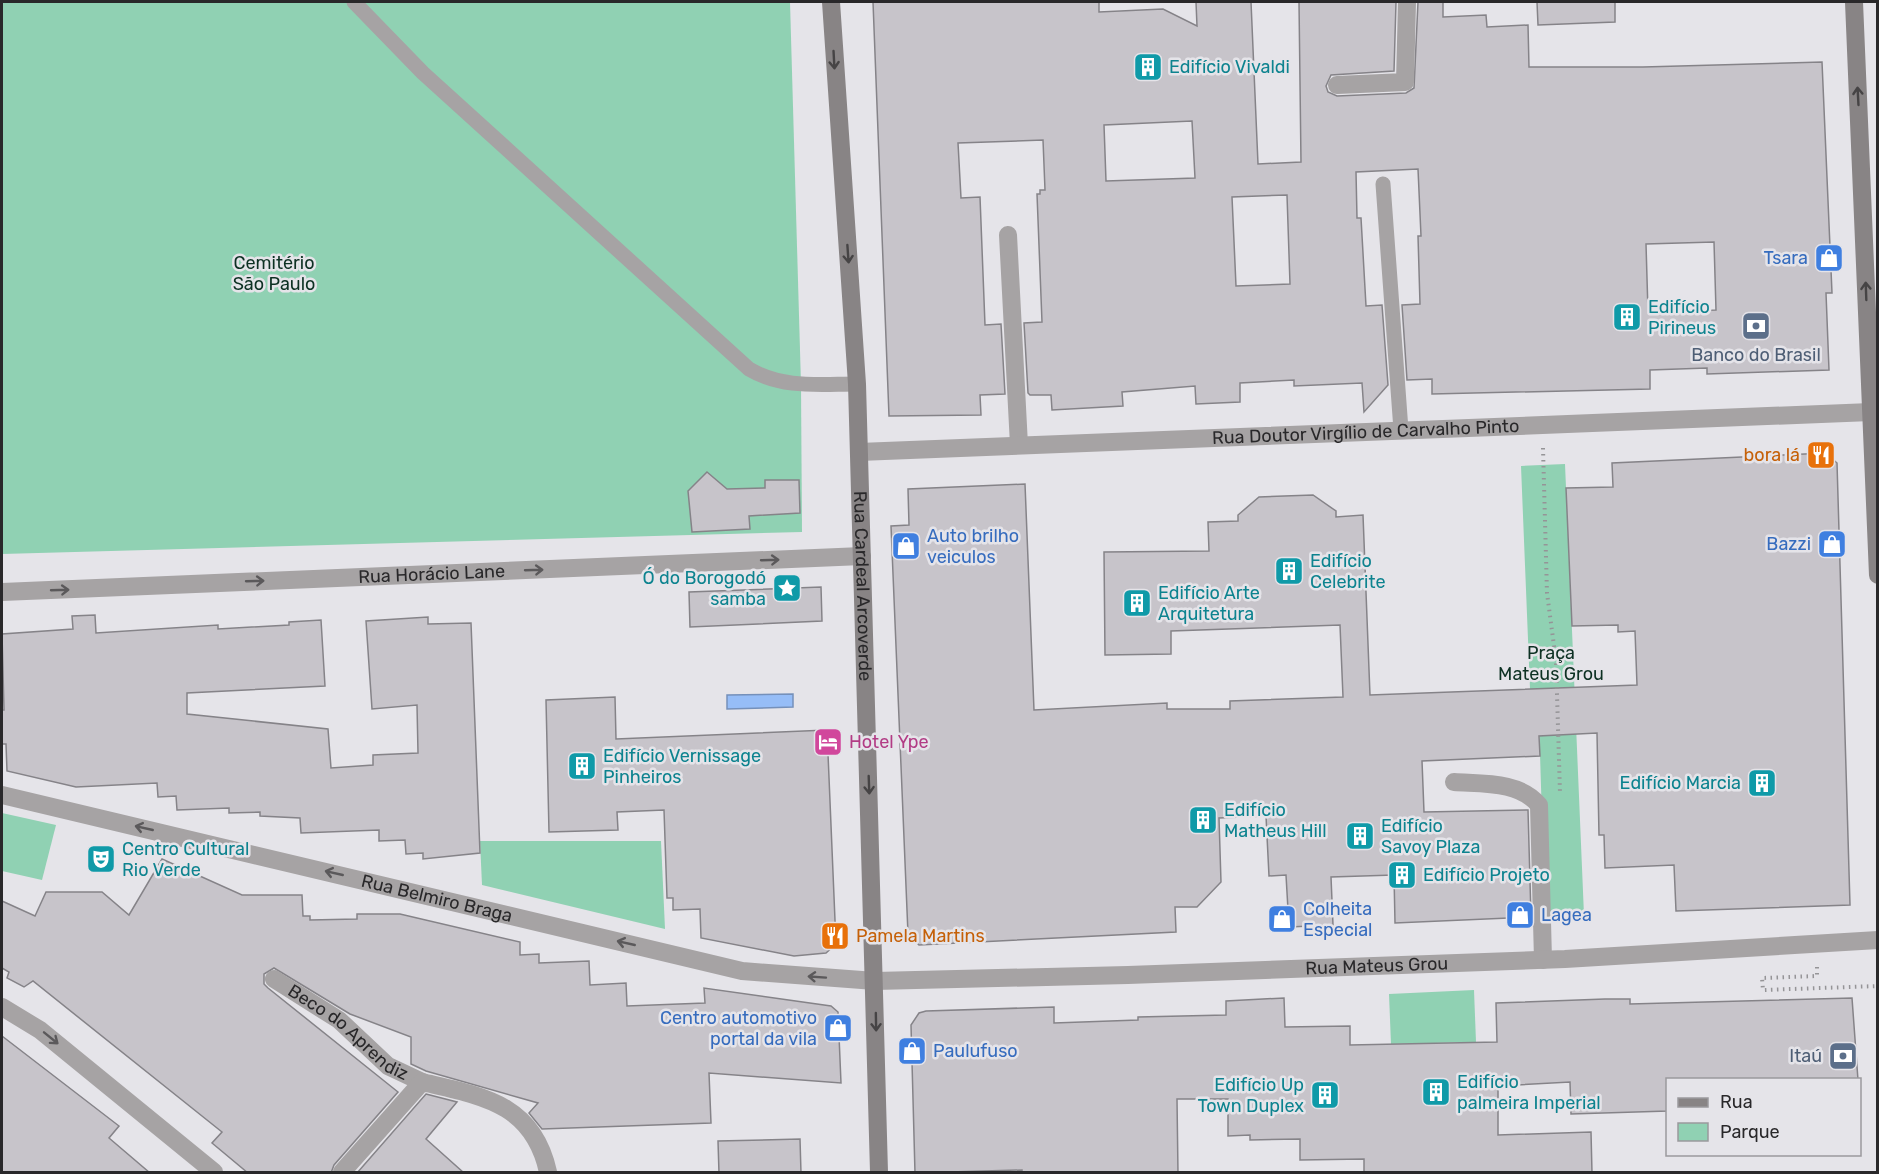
<svg xmlns="http://www.w3.org/2000/svg" width="1879" height="1174" font-family="Rubik,sans-serif">
<rect width="100%" height="100%" fill="#e5e4e9"/>
<g fill="#90d1b3">
<path d="M2 2H790L801 385 802 532 2 554Z"/>
<path d="M1565 464 1584 915 1545 916 1538 689H1530L1521 466Z"/>
<path d="M2 813 56 825 42 880 2 871Z"/>
<path d="M480 841H661L665 929 482 885Z"/>
<path d="M1474 990 1476 1042 1391 1044 1389 994Z"/>
</g>
<path fill="#96bdf7" stroke="#7590ba" stroke-width="1.5" d="M793 694V707L727 709V695Z"/>
<g fill="#c7c4ca" stroke="#858388" stroke-width="1.5" fill-rule="evenodd">
<path d="M873 2H1099V12L1163 9 1197 26 1196 2H1251L1258 164 1301 162 1299 2H1396L1394 71 1331 75 1326 86 1328 92 1337 96 1406 93 1414 88 1418 2H1443V17L1486 15 1487 27 1528 25 1529 67H1643L1822 62 1832 293H1826L1829 370 1707 374V368L1650 370V389L1432 394V379L1407 380 1402 305 1420 304 1418 236H1421L1418 169 1356 172 1357 218H1361L1366 306 1382 305 1388 385 1364 412 1362 383 1294 386V380L1240 383V402L1196 404 1195 386 1122 392 1123 406 1052 410 1051 395H1030L1028 393 1024 323 1042 322 1037 194H1040V190H1045L1043 140 958 143 961 198 980 197 985 325 1001 324 1005 394 980 395 981 415 889 416ZM1192 121 1195 178 1106 181 1104 125ZM1287 195 1290 284 1236 286 1232 197ZM1714 242 1716 310 1648 312 1646 244Z"/>
<path d="M1537 2H1615V22L1538 25Z"/>
<path d="M1826 453 1837 463 1850 905 1676 911 1674 865 1605 868 1604 835H1599L1597 733 1539 736 1540 756 1422 761 1424 812 1528 810 1531 917 1395 923 1394 875 1331 877 1333 925 1289 927 1286 875 1269 876 1266 816 1219 818 1221 882 1197 907H1175L1176 932 919 945 908 934 891 526 909 525 908 489 1025 484 1034 710 1167 703V709H1230V701L1343 697 1340 625 1171 631V654L1105 655 1104 552 1209 551 1208 522 1238 521V515L1259 497 1313 495 1336 511V517L1363 515 1370 695 1637 685 1635 631 1618 632V625L1572 626 1566 488 1613 487 1612 463Z"/>
<path d="M707 472 727 489 765 488V480H799L800 513 749 516 750 529 692 532 688 491Z"/>
<path d="M821 587 822 621 690 627 689 592Z"/>
<path d="M95 615 96 633 218 625V629L289 625V622L321 620 325 686 187 693V714L328 729 331 768 373 765V755L418 753 417 705 372 709 366 621 428 617V624L471 623 480 853 423 859V853L406 854 405 840 379 841V830L301 833 300 818 260 816V812L229 813V808L177 810 176 796 158 797 157 783 76 787 7 771 6 744H2V710H4L2 634 73 629 72 616Z"/>
<path d="M615 697 616 739 827 730 836 944 826 953 794 956 701 938 700 909 673 910V898H667L664 810 617 812 618 830 549 832 546 700Z"/>
<path d="M162 859 242 895H302L303 916H310V920L357 919V914H400L520 942V955L539 954V963L589 961 590 985 626 983 627 1006 705 1003 704 988 831 1006 838 1012 841 1083 709 1073 711 1123 542 1129 529 1113 538 1103 426 1071 411 1064V1037L350 1014 274 968 264 974V984L268 988 398 1092 334 1165 331 1173H248L212 1143 222 1132 33 981 24 987 7 978 9 972 2 968V901L35 916 46 892H102L129 915Z"/>
<path d="M1284 998 1285 1027 1350 1026V1045L1497 1042 1496 1003 1605 999H1630V1004L1852 998 1858 1080H1668V1111L1571 1114 1570 1082 1498 1086V1135L1591 1132 1592 1173H1364V1159L1300 1160V1139L1250 1140V1135L1228 1136V1099H1177L1178 1173H1022V1170L915 1173 911 1025 919 1013 926 1011 1054 1007V1023L1138 1020V1017L1226 1015V1001Z"/>
<path d="M2 1036 119 1126 109 1138 150 1173H2Z"/>
<path d="M426 1094 457 1102 426 1139 464 1173H357Z"/>
<path d="M800 1139 801 1173H719L718 1141Z"/>
</g>
<g fill="none" stroke-linecap="round" stroke-linejoin="round">
<g stroke="#959497" stroke-width="4" stroke-dasharray="1.5 4.5" stroke-linecap="butt">
<path d="M1543 448 1547 593 1556 661 1560 793"/>
<path d="M1817 967V976L1762 978 1763 990 1878 986"/>
</g>
<g stroke="#a6a3a4" stroke-width="15">
<path d="M354 2 423 73 749 369C783 389 819 384 857 384"/>
<path d="M1383 184 1401 430"/>
</g>
<g stroke="#a6a3a4" stroke-width="18">
<path id="s1" d="M274 979 339 1020 388 1066 422 1082"/>
<path d="M342 1172 422 1082C482 1096 533 1103 548 1172"/>
</g>
<g stroke="#a6a3a4" stroke-width="18">
<path d="M1337 85 1405 82 1407 2"/>
<path d="M1008 235 1019 445"/>
<path id="s2" d="M859 452 1871 412"/>
<path id="s3" d="M2 592 862 556"/>
<path d="M1454 782C1483 784 1519 781 1539 805L1543 960"/>
<path id="s4" d="M2 795 742 971 875 981 1128 975 1565 959 1878 940"/>
<path d="M2 1007 40 1030 214 1172"/>
</g>
<g stroke="#888485" stroke-width="18">
<path id="s5" d="M831 2 857 384 879 1172"/>
<path d="M1854 2 1878 575"/>
</g>
</g>
<defs><path id="oneway-shaft" d="M-6 0H5M1.5-3L5.5 0L1.5 3" fill="none" stroke-width="1.6" stroke-linecap="round" stroke-linejoin="round" transform="scale(1.5)"/></defs>
<g stroke="#464445">
<use href="#oneway-shaft" transform="translate(834 60) rotate(87)"/>
<use href="#oneway-shaft" transform="translate(1858 96) rotate(-93)"/>
<use href="#oneway-shaft" transform="translate(848 254) rotate(86)"/>
<use href="#oneway-shaft" transform="translate(1866 291) rotate(-92)"/>
<use href="#oneway-shaft" transform="translate(869 785) rotate(88)"/>
<use href="#oneway-shaft" transform="translate(876 1022) rotate(89)"/>
</g>
<g stroke="#5b595b">
<use href="#oneway-shaft" transform="translate(770 560) rotate(-2)"/>
<use href="#oneway-shaft" transform="translate(534 570) rotate(-2)"/>
<use href="#oneway-shaft" transform="translate(255 581) rotate(-2)"/>
<use href="#oneway-shaft" transform="translate(60 590) rotate(-2)"/>
<use href="#oneway-shaft" transform="translate(144 828) rotate(-167)"/>
<use href="#oneway-shaft" transform="translate(334 873) rotate(-167)"/>
<use href="#oneway-shaft" transform="translate(626 943) rotate(-167)"/>
<use href="#oneway-shaft" transform="translate(817 977) rotate(-176)"/>
<use href="#oneway-shaft" transform="translate(51 1038) rotate(39)"/>
</g>
<defs>
<g id="building-square" transform="scale(1.5)"><rect x="-9" y="-9" width="18" height="18" rx="4" fill="#0f9aa8" stroke="#e5e4e9"/><path d="M-4-6H4V6H1V3H-1V6H-4ZM-2.5-4.3h1.7v1.8h-1.7ZM.8-4.3h1.7v1.8H.8ZM-2.5-1h1.7V.8h-1.7ZM.8-1h1.7V.8H.8Z" fill="#fff"/></g>
<g id="shop-square" transform="scale(1.5)"><rect x="-9" y="-9" width="18" height="18" rx="4" fill="#3f7fe0" stroke="#e5e4e9"/><path d="M-5-2.5h2.3a2.7 3.5 0 0 1 5.4 0H5L5.5 6h-11ZM-1.5-2.5h3a1.5 2.3 0 0 0-3 0Z" fill="#fff"/></g>
<g id="bank-square" transform="scale(1.5)"><rect x="-9" y="-9" width="18" height="18" rx="4" fill="#5c6f8a" stroke="#e5e4e9"/><path d="M-6-4H6V4H-6ZM0-2.3a2.3 2.3 0 1 0 0 4.6a2.3 2.3 0 1 0 0-4.6Z" fill="#fff"/></g>
<g id="restaurant-square" transform="scale(1.5)"><rect x="-9" y="-9" width="18" height="18" rx="4" fill="#e8710a" stroke="#e5e4e9"/><path d="M-5-6h1v4h1v-4h1v4h1v-4h1v5L-1.5 .5V6h-2V.5L-5-1ZM5-6V6H3V1.5H1.5Q1.5-4 5-6Z" fill="#fff"/></g>
<g id="sight-square" transform="scale(1.5)"><rect x="-9" y="-9" width="18" height="18" rx="4" fill="#0f9aa8" stroke="#e5e4e9"/><path d="M0-6L1.8-2.2L6-1.7L2.9 1.2L3.7 5.4L0 3.3L-3.7 5.4L-2.9 1.2L-6-1.7L-1.8-2.2Z" fill="#fff"/></g>
<g id="hotel-square" transform="scale(1.5)"><rect x="-9" y="-9" width="18" height="18" rx="4" fill="#d1479c" stroke="#e5e4e9"/><path d="M-6-4.5h1.5V1H6V5H4.5V3h-9V5H-6ZM-4 0a1.8 1.8 0 1 1 3.6 0ZM.5 0V-2.5h3Q6-2.5 6 0Z" fill="#fff"/></g>
<g id="theatre-square" transform="scale(1.5)"><rect x="-9" y="-9" width="18" height="18" rx="4" fill="#0f9aa8" stroke="#e5e4e9"/><path d="M-5-5.5Q0-4 5-5.5V0Q5 5 0 6Q-5 5-5 0ZM-3.3-2.5H-1v1.5H-3.3ZM1-2.5H3.3v1.5H1ZM-2.8 1Q0 5.5 2.8 1Z" fill="#fff"/></g>
</defs>
<g fill-rule="evenodd">
<use href="#building-square" x="1148" y="67"/>
<use href="#shop-square" x="1829" y="258"/>
<use href="#building-square" x="1627" y="317"/>
<use href="#bank-square" x="1756" y="326"/>
<use href="#restaurant-square" x="1821" y="455"/>
<use href="#shop-square" x="1832" y="544"/>
<use href="#shop-square" x="906" y="546"/>
<use href="#building-square" x="1289" y="571"/>
<use href="#sight-square" x="787" y="588"/>
<use href="#building-square" x="1137" y="603"/>
<use href="#hotel-square" x="828" y="742"/>
<use href="#building-square" x="582" y="766"/>
<use href="#building-square" x="1762" y="783"/>
<use href="#building-square" x="1203" y="820"/>
<use href="#building-square" x="1360" y="836"/>
<use href="#theatre-square" x="101" y="859"/>
<use href="#building-square" x="1402" y="875"/>
<use href="#shop-square" x="1520" y="915"/>
<use href="#shop-square" x="1282" y="919"/>
<use href="#restaurant-square" x="835" y="936"/>
<use href="#shop-square" x="838" y="1028"/>
<use href="#shop-square" x="912" y="1051"/>
<use href="#bank-square" x="1843" y="1056"/>
<use href="#building-square" x="1436" y="1092"/>
<use href="#building-square" x="1325" y="1095"/>
</g>
<g text-anchor="middle" stroke-width="5" stroke-linejoin="round" paint-order="stroke">
<g font-size="18" fill="#0d838f" stroke="#e5e4e9" text-anchor="start">
<text x="1169" y="73">Edifício Vivaldi</text>
<text x="1648" y="313">Edifício<tspan x="1648" dy="21">Pirineus</tspan></text>
<text x="1310" y="567">Edifício<tspan x="1310" dy="21">Celebrite</tspan></text>
<text x="766" y="584" text-anchor="end">Ó do Borogodó<tspan x="766" dy="21">samba</tspan></text>
<text x="1158" y="599">Edifício Arte<tspan x="1158" dy="21">Arquitetura</tspan></text>
<text x="603" y="762">Edifício Vernissage<tspan x="603" dy="21">Pinheiros</tspan></text>
<text x="1741" y="789" text-anchor="end">Edifício Marcia</text>
<text x="1224" y="816">Edifício<tspan x="1224" dy="21">Matheus Hill</tspan></text>
<text x="1381" y="832">Edifício<tspan x="1381" dy="21">Savoy Plaza</tspan></text>
<text x="122" y="855">Centro Cultural<tspan x="122" dy="21">Rio Verde</tspan></text>
<text x="1423" y="881">Edifício Projeto</text>
<text x="1457" y="1088">Edifício<tspan x="1457" dy="21">palmeira Imperial</tspan></text>
<text x="1304" y="1091" text-anchor="end">Edifício Up<tspan x="1304" dy="21">Town Duplex</tspan></text>
</g>
<g font-size="18" fill="#366cbe" stroke="#e5e4e9" text-anchor="start">
<text x="1808" y="264" text-anchor="end">Tsara</text>
<text x="927" y="542">Auto brilho<tspan x="927" dy="21">veiculos</tspan></text>
<text x="1811" y="550" text-anchor="end">Bazzi</text>
<text x="1303" y="915">Colheita<tspan x="1303" dy="21">Especial</tspan></text>
<text x="1541" y="921">Lagea</text>
<text x="817" y="1024" text-anchor="end">Centro automotivo<tspan x="817" dy="21">portal da vila</tspan></text>
<text x="933" y="1057">Paulufuso</text>
</g>
<g font-size="18" fill="#0d3123" stroke="#e5e4e9">
<text x="274" y="269">Cemitério<tspan x="274" dy="21">São Paulo</tspan></text>
<text x="1551" y="659">Praça<tspan x="1551" dy="21">Mateus Grou</tspan></text>
</g>
<g font-size="18" fill="#4e5e75" stroke="#e5e4e9">
<text x="1756" y="361">Banco do Brasil</text>
<text x="1822" y="1062" text-anchor="end">Itaú</text>
</g>
<g font-size="18" fill="#29282a" stroke="#e5e4e9">
<text dy="6" stroke="none"><textPath href="#s2" startOffset="507">Rua Doutor Virgílio de Carvalho Pinto</textPath></text>
<text dy="6" stroke="none"><textPath href="#s3" startOffset="430">Rua Horácio Lane</textPath></text>
<text dy="6" stroke="none"><textPath href="#s5" startOffset="585">Rua Cardeal Arcoverde</textPath></text>
<text dy="6" stroke="none"><textPath href="#s4" startOffset="447">Rua Belmiro Braga</textPath></text>
<text dy="6" stroke="none"><textPath href="#s4" startOffset="1396">Rua Mateus Grou</textPath></text>
<text dy="6" stroke="none"><textPath href="#s1" startOffset="92">Beco do Aprendiz</textPath></text>
</g>
<g font-size="18" fill="#c56008" stroke="#e5e4e9" text-anchor="end">
<text x="1800" y="461">bora lá</text>
<text x="856" y="942" text-anchor="start">Pamela Martins</text>
</g>
<g font-size="18" fill="#b23c85" stroke="#e5e4e9" text-anchor="start">
<text x="849" y="748">Hotel Ype</text>
</g>
</g>
<rect width="1879" height="1174" fill="none" stroke="#29282a" stroke-width="6"/>
<rect x="1666" y="1078" width="195" height="78" fill="#e5e4e9" stroke="#9a999d" stroke-width="1.5"/>
<rect x="1678" y="1098" width="30" height="9" fill="#888485" stroke="#9a999d" stroke-width="1.5"/>
<text x="1720" y="1108" font-size="18" fill="#29282a">Rua</text>
<rect x="1678" y="1123" width="30" height="18" fill="#90d1b3" stroke="#9a999d" stroke-width="1.5"/>
<text x="1720" y="1138" font-size="18" fill="#29282a">Parque</text>
</svg>
